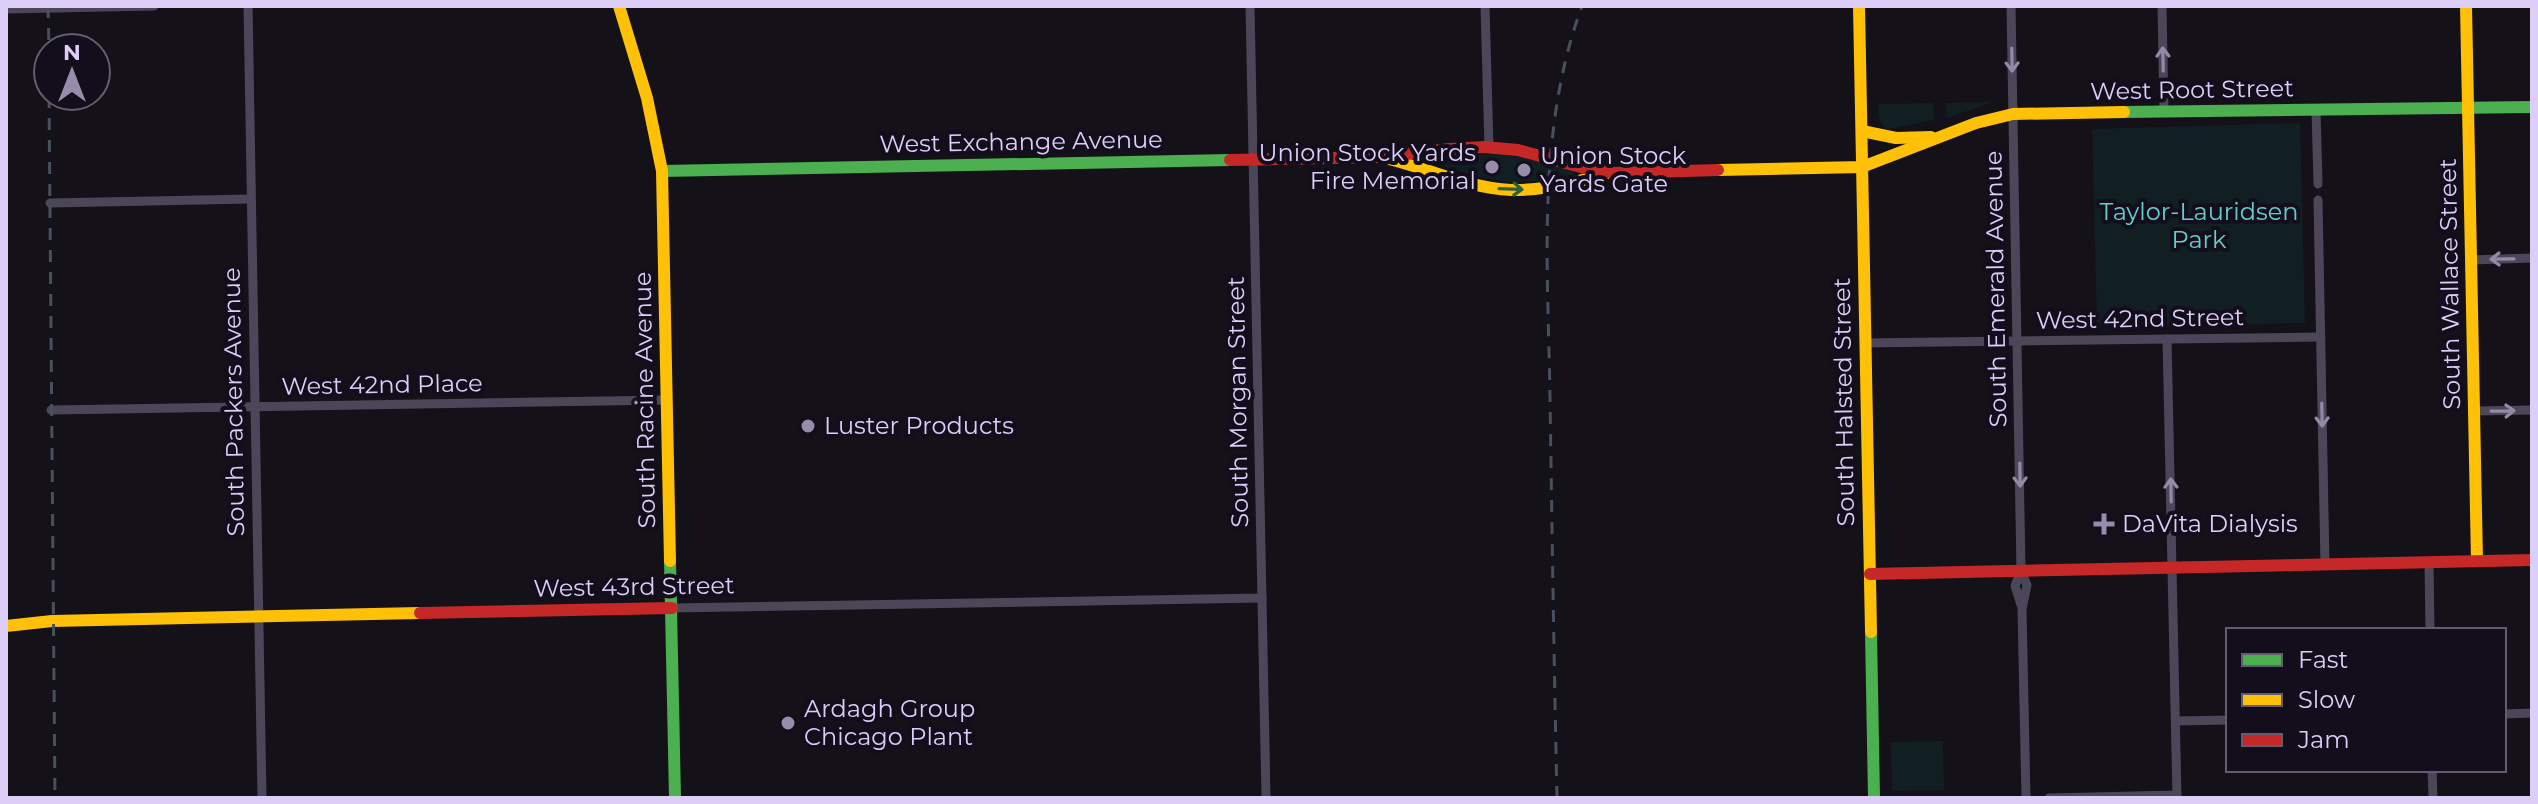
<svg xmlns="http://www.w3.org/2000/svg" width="2538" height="804" font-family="Montserrat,sans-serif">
<rect width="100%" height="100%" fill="#141118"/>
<g fill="#121f22">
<path d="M1993 102 1947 118 1946 103Z"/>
<path d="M1933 103 1934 120 1888 129C1878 124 1878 114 1878 104Z"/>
<path d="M2300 123 2305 323 2097 327 2092 129Z"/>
<path d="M1503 154 1557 165 1574 172 1573 175C1510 189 1485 180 1425 160L1426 157 1431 156Z"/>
<path d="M1943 741 1944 790 1892 791 1891 742Z"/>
</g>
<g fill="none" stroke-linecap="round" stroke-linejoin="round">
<g stroke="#4b4758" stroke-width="9">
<path d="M248 6 262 798"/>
<path d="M1250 6 1266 798"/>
<path d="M1485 6 1489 148"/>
<path d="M2011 6 2021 571 2027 585 2022 609 2026 798"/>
<path d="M2162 6 2164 112"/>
<path d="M6 9 154 6"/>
<path d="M2316 110 2318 184"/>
<path d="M2318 200 2325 565"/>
<path d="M50 203 250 199"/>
<path d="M2471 260 2532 258"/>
<path d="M2167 339 2177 798"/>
<path d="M1865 343 2321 337"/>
<path d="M51 410 667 400"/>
<path d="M2474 411 2532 410"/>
<path d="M2429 562 2430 630"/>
<path d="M2021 605 2015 586 2021 571"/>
<path d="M672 608 1262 598"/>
<path d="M2504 714 2532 713"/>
<path d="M2176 721 2228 720"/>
<path d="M2432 770 2433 798"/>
<path d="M2049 798 2177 795"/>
</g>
<g stroke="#4caf50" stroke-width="12">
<path d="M2124 112 2532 107"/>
<path d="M662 171 1230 160"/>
<path d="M670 561 675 798"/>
<path d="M1871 632 1874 798"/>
</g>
<g stroke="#ffc107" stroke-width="12">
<path d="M619 6 647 98 662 171 670 561"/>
<path d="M1859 6 1871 632"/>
<path d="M2466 6 2477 561"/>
<path d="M1862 131 1896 138 1931 137"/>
<path d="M1389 159C1429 169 1469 188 1511 190 1542 191 1574 182 1604 175"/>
<path d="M1718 170 1862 167 1976 123 2013 114 2124 112"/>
<path d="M6 626 52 621 420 613"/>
</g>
<g stroke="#c62828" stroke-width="12">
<path d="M1230 160 1381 157 1450 149 1484 147 1518 150 1588 169 1615 173 1718 170"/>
<path d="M1870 574 2532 560"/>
<path d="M420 613 672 608"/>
</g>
<g stroke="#47505f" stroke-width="3" stroke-dasharray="12 10" stroke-linecap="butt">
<path d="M48 6 49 48"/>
<path d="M49 96 55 798"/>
<path d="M1557 798C1554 664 1552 531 1550 397 1548 266 1536 131 1582 6"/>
</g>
</g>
<defs><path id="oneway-shaft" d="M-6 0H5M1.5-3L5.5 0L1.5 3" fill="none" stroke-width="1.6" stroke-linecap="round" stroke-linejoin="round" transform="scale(2)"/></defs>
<g stroke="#948aa8">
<use href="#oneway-shaft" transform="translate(2163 59) rotate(-91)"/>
<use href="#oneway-shaft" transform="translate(2012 60) rotate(89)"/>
<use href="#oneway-shaft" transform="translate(2502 259) rotate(179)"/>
<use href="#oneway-shaft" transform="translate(2503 411) rotate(-1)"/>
<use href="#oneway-shaft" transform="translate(2322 415) rotate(89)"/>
<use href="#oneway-shaft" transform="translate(2020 475) rotate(89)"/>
<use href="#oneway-shaft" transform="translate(2171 490) rotate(-91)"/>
</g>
<use stroke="#305e36" href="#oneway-shaft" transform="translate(1511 189) rotate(2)"/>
<g fill="#978caa" stroke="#130e1b" stroke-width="3">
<circle cx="1492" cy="167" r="8"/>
<circle cx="1524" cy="170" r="8"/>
<circle cx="808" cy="426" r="8"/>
<path d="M2100 512h8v8h8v8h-8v8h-8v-8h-8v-8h8z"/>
<circle cx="788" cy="723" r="8"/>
</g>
<g text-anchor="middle" stroke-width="8" stroke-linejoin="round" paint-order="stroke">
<g font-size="24" fill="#ddcef8" stroke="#130e1b">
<text transform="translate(2192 90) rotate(-1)" y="8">West Root Street</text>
<text transform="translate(1021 142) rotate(-1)" y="8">West Exchange Avenue</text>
<text transform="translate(2450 284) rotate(-91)" y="8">South Wallace Street</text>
<text transform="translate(1996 289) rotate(-91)" y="8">South Emerald Avenue</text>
<text transform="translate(2140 319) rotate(-1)" y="8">West 42nd Street</text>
<text transform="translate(382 385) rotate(-1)" y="8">West 42nd Place</text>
<text transform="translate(645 400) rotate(-91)" y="8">South Racine Avenue</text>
<text transform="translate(234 402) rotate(-91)" y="8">South Packers Avenue</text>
<text transform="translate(1238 402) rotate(-91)" y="8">South Morgan Street</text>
<text transform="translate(1844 402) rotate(-91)" y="8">South Halsted Street</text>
<text transform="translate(634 587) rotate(-1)" y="8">West 43rd Street</text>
</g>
<g font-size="24" fill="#ddcef8" stroke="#130e1b" text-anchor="start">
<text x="1476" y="161" text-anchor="end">Union Stock Yards<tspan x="1476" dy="28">Fire Memorial</tspan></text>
<text x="1540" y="164">Union Stock<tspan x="1540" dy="28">Yards Gate</tspan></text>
<text x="824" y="434">Luster Products</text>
<text x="2122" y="532">DaVita Dialysis</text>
<text x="804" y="717">Ardagh Group<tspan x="804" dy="28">Chicago Plant</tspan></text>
</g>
<g font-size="24" fill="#65cecc" stroke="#130e1b">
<text x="2199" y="220">Taylor-Lauridsen<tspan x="2199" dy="28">Park</tspan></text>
</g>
</g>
<rect width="2538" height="804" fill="none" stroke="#ddcef8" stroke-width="16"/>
<rect x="2226" y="628" width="280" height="144" fill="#130e1b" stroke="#645b73" stroke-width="2"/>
<rect x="2242" y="654" width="40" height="12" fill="#4caf50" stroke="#645b73" stroke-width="2"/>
<text x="2298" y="668" font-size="24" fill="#ddcef8">Fast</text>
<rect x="2242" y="694" width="40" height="12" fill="#ffc107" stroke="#645b73" stroke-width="2"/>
<text x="2298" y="708" font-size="24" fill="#ddcef8">Slow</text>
<rect x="2242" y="734" width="40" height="12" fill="#c62828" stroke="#645b73" stroke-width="2"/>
<text x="2298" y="748" font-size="24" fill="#ddcef8">Jam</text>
<g transform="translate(72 72)"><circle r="38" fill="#130e1b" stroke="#645b73" stroke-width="2"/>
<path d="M0-6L14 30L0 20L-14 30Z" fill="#978caa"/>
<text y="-12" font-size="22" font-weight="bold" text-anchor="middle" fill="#ddcef8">N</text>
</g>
</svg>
